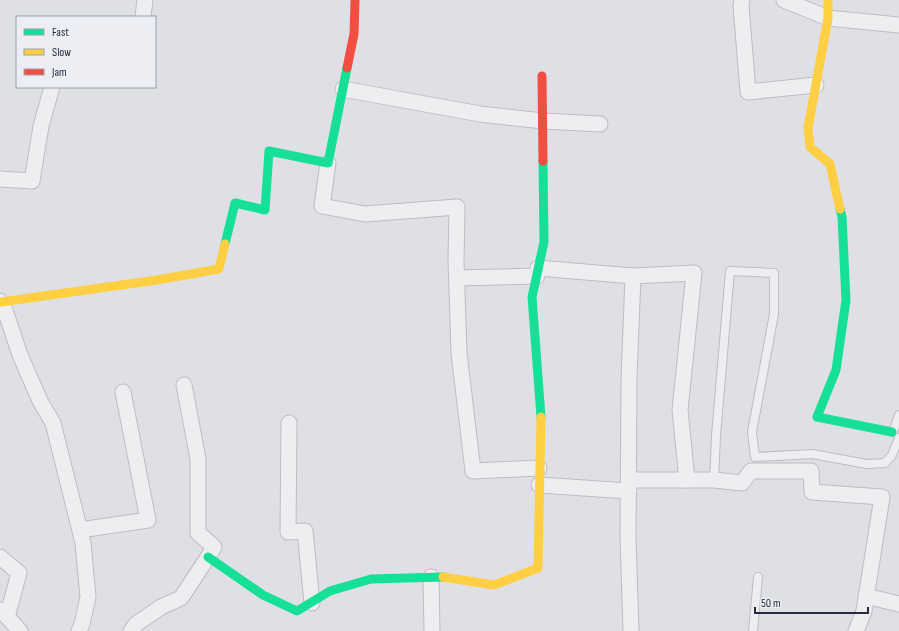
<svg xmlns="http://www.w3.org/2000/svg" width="899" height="631" font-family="'Sofia Sans Condensed',sans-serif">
<rect width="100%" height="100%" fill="#dfe0e5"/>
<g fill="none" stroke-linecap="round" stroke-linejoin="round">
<g stroke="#bcbdc1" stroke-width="10">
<g id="lane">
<path d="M893 432 899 415"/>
<path d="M714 480 716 436 730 271 774 273V314L752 432 755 457 812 454 867 464 885 463 892 455 899 438"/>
<path d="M753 631 758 577"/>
</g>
</g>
<g stroke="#bcbdc1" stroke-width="17">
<g id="street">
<path d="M742 0 741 6 748 92 816 85"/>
<path d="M784 0 828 18 899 25"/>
<path d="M143 17 145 0"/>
<path d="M343 89 480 114 543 121 600 124"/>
<path d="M328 163 322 206 365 214 457 207 456 261 459 353 473 471 539 468"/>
<path d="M0 179 32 181 41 126 52 87"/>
<path d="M538 268 633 276 629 379 628 538 631 631"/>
<path d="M457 278 537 276"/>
<path d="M0 301 4 307 20 355 40 401 53 423 83 543 88 597 82 624 79 631"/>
<path d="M289 423 288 532 305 531 312 603"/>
<path d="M629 480H687L680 410 694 273 633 276"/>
<path d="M687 480H714L742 483 751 471H811L812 492 882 497 864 611 856 631"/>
<path d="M539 485 629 491"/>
<path d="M80 530 148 520 123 392"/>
<path d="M0 557 19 573 7 617"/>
<path d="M431 577 432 631"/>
<path d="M866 596 899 604"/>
<path d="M1 610 20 631"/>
<path d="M131 631 136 624 161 607 181 598 208 557 214 547 198 533V459L184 385"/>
</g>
</g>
<use href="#lane" stroke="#eeeef1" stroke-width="8"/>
<use href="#street" stroke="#eeeef1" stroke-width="15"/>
<g stroke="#16e098" stroke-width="9">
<path d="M840 209 842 217 846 300 836 370 817 417 892 432"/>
<path d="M225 244 235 203 265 210 269 151 328 163 347 68"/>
<path d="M541 417 532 297 544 242 543 161"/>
<path d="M208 557 263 595 297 611 330 591 371 579 443 577"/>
</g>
<g stroke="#ffcf43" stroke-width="9">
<path d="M828 0V18L808 128 810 147 830 164 840 209"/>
<path d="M1 302 157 280 219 269 225 244"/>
<path d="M443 577 494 585 538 568 541 417"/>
</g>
<g stroke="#f24e42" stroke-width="9">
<path d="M347 68 354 34 355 0"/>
<path d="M542 76 543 161"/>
</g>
</g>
<rect x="16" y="16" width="140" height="72" fill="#eceef4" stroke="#9da0ab"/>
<rect x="24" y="29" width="20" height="6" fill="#16e098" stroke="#9da0ab"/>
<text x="52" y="36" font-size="12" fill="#272b3d">Fast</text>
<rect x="24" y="49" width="20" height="6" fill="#ffcf43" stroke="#9da0ab"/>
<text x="52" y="56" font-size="12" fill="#272b3d">Slow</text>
<rect x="24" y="69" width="20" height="6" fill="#f24e42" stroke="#9da0ab"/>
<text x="52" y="76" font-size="12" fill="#272b3d">Jam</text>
<path d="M755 607v6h113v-6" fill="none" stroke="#272b3d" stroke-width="2"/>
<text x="761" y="607" font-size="12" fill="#272b3d" stroke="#eceef4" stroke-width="3" paint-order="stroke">50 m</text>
</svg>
